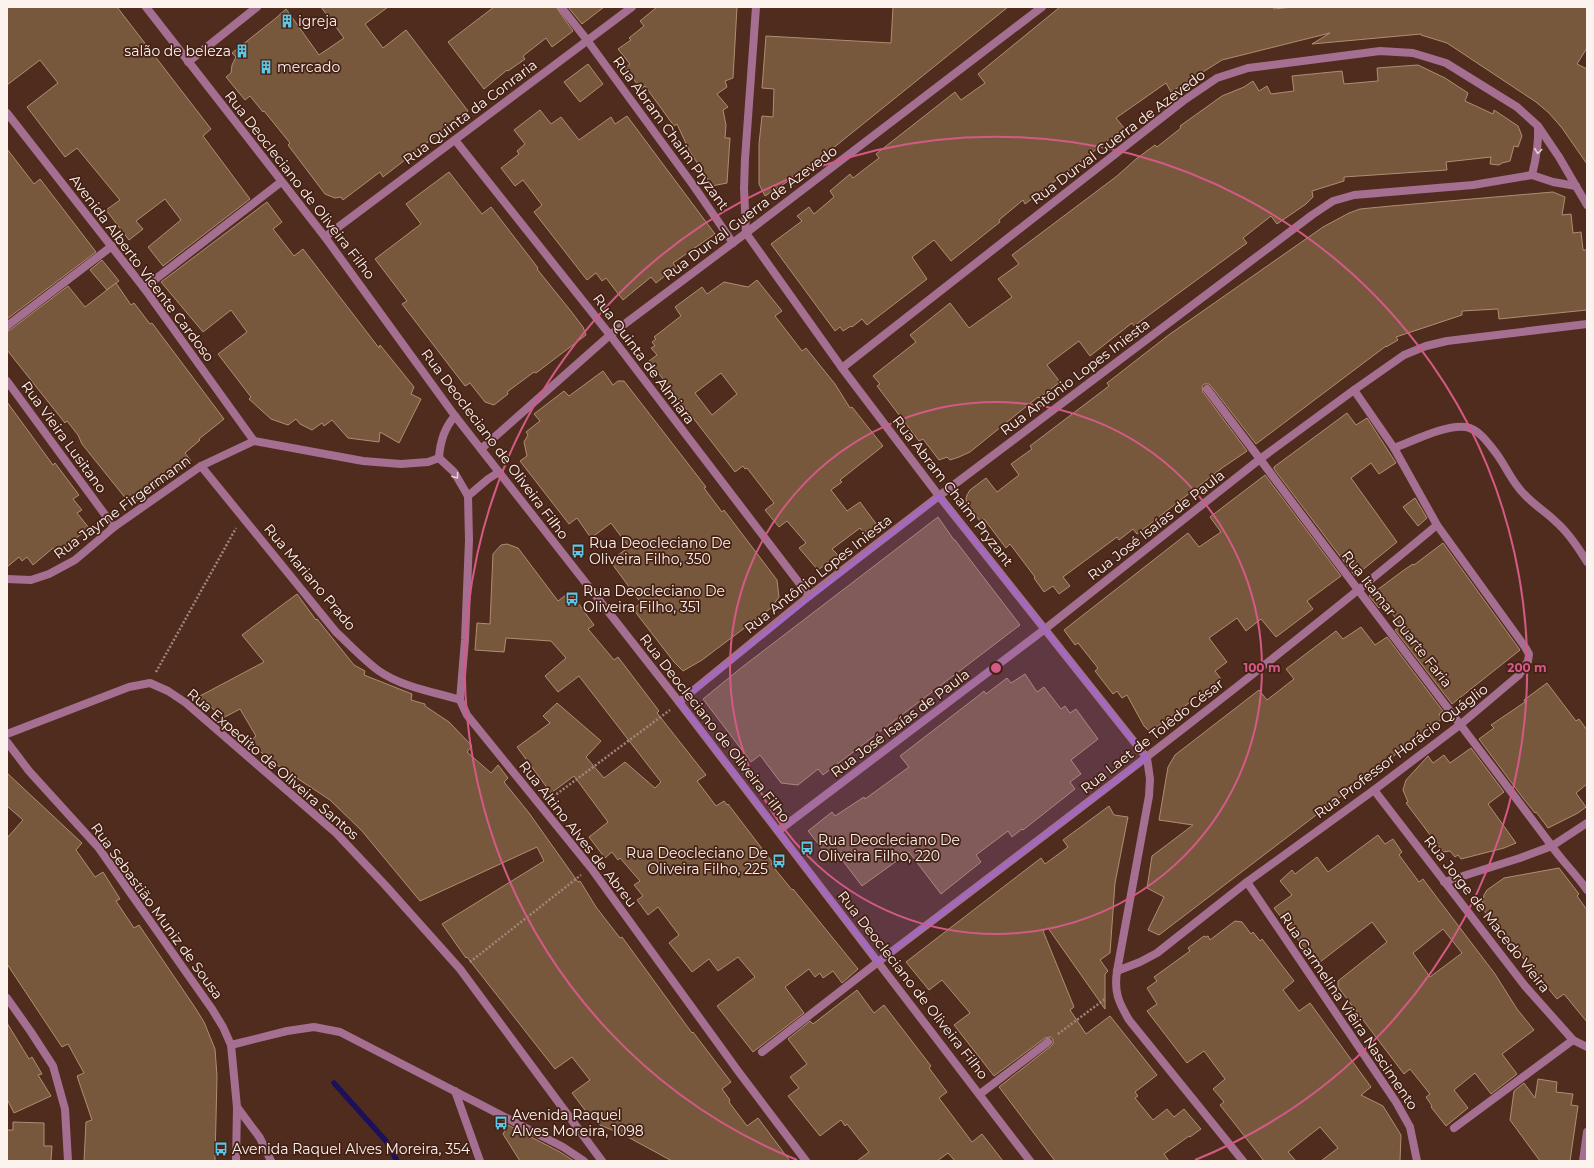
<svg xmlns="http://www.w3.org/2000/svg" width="1594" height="1168" font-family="Montserrat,sans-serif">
<rect width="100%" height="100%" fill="#502c1e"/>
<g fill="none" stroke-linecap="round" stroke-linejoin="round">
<path stroke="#1d105a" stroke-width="5.5" d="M334 1083 386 1141 397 1161"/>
</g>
<g fill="#78583d" stroke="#b08d70" fill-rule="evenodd">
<path d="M7 7H117L211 129 203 136 250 199 163 266 148 247 181 220 165 199 136 221 143 229 129 240 106 210 120 200 77 148 65 157 27 107 58 83 40 60 7 85Z"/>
<path d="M321 7H388L365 24 383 48 406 30 468 111 383 177 380 172 343 200 341 197 335 198 325 194 288 145 290 143 264 111 263 112 250 96 245 100 226 77 231 73 232 65 236 57 232 53 276 18 286 9 319 55 344 38Z"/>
<path d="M494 7H556L573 31 552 47 546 38 523 56 525 59 508 71 507 70 484 89 448 42Z"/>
<path d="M568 7H604L582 24Z"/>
<path d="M657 7H737L733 78 725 81 727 87 717 94 728 107 723 110 726 125 725 138H730L727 183 712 186 689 150 677 124 674 126 645 86 641 89 625 68 630 64 618 49 631 40 629 38 644 26 640 21Z"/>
<path d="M893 7H1008L822 157 793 178 765 196 759 184V144L762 116 773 117 774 89 762 88 766 36 891 43Z"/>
<path d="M1060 7H1273L1274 9 1293 7H1587V48L1577 64 1587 69V164L1562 128 1549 113 1536 102 1447 43 1421 35V34L1312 44 1330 33 1222 60 1171 92 1166 83 1116 118 1124 128 1025 204 1023 200 999 220 1000 222 951 261 934 240 912 257 927 279 867 325 862 319 852 327 851 326 843 331 840 327 835 331 771 244 802 221 797 216 809 207 814 214 834 197 830 191 850 174 853 178 879 158 876 154 955 92 961 100 985 83 978 74Z"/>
<path d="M588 64 603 84 580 102 564 82Z"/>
<path d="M1418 65 1445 78 1468 93 1465 101 1493 114 1494 110 1518 126 1522 136 1518 147 1514 146 1510 161 1502 163 1499 165 1490 164 1491 157 1446 162 1447 170 1344 177V181L1312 191 1313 197 1306 204 1277 224 1271 216 1243 238 1247 243 1134 326 1132 323 1090 356 1079 341 1047 365 1060 382 1039 398 1038 397 970 452 959 457 950 460 947 457 939 460 923 439 919 441 877 386 880 384 873 376 874 375 916 342 910 335 950 303 969 328 1012 297 998 279 1019 264 1012 255 1117 176 1136 159 1155 145 1157 147 1181 128 1180 126 1222 96 1244 87 1253 81 1259 91 1267 86 1271 94 1294 91 1292 76 1342 71 1344 84 1378 81 1377 68Z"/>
<path d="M540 110 551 124 561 117 579 140 611 117 615 124 627 116 715 234 673 263 676 267 656 283 651 277 623 300 606 278 602 281 596 273 587 280 534 212 542 205 523 180 515 186 501 168 519 154 517 151 525 144 514 130Z"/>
<path d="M7 149 34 184 40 179 96 252 7 319Z"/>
<path d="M449 172 482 214 491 207 538 268 537 269 570 310 583 327 586 335 536 373 534 372 507 392 508 394 494 405 485 402 470 383 465 386 402 304 407 301 375 259 421 224 406 204Z"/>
<path d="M1553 192 1565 197 1562 215 1571 214 1573 233 1581 232 1583 250H1587V310L1499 319 1498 309 1462 311V315L1396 337 1398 340 1386 347V346L1256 444 1211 386 1209 384H1204L1202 387 1203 392 1247 451 1222 468 1137 534 1133 529 1119 540 1117 537 1063 577 1070 586 1059 594 1053 586 1044 592 1034 578 1035 577 1010 544 1006 548 984 519 980 521 967 505 966 499 967 495 970 490 986 478 997 492 1019 475 1011 464 1032 449 1030 446 1109 386 1107 383 1170 334 1323 227 1349 213 1360 209 1391 206Z"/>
<path d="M267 202 282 222 273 229 294 256 303 249 379 348 380 345 414 387 411 394 421 399 399 443 380 432 379 442 348 438 332 420 324 426 322 423 312 430 300 424 296 419 288 425 271 419 249 399 251 397 218 354 247 332 231 310 203 332 161 282Z"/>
<path d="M102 260 119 281 107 290 90 270Z"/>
<path d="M757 280 782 311 775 316 802 351 806 348 835 384 850 408 852 407 883 446 840 480 842 482 831 490 847 511 860 502 877 525 865 534 860 528 832 549 838 555 818 570 799 548 806 543 787 521 779 527 765 510 774 503 747 468 745 469 743 466 735 472 649 361 657 355 651 348 655 346 652 342 656 339 654 337 681 316 675 307 702 287 707 294 724 282 748 287ZM721 373 737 394 712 415 695 393Z"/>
<path d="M116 283 131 305 134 303 150 324 152 323 224 419 199 439 200 440 185 453 191 461 131 505 82 444 78 435 67 421 65 423 7 350V331L10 330 68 286 85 307Z"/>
<path d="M603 371 613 385 618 381H624L706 487 704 488 722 512 724 510 777 580 779 597 771 608 702 660 683 671 674 662 633 609 641 603 610 561 629 547 611 523 591 538 577 518 569 524 520 461 527 456 524 442 528 435 526 432 540 421 534 414 564 391 569 396Z"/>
<path d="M7 402 53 465 55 463 79 495 73 499 82 510 77 513 89 528 65 547V546L56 552 53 548 33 565 27 557 22 561 19 557 7 567Z"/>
<path d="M1347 413 1356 425 1367 418 1396 463 1379 474 1371 463 1351 478 1397 542 1355 576 1274 469V467Z"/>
<path d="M1265 475 1341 576 1307 601 1313 609 1276 637 1261 619 1246 631 1237 618 1209 638 1227 662 1215 671 1221 679 1150 732 1144 726 1127 695 1122 698 1117 691 1113 694 1095 671 1098 668 1078 643 1075 645 1064 630 1188 533 1199 547 1221 532 1210 517Z"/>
<path d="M1415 498 1427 518 1418 526 1403 507Z"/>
<path d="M938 517 954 540H955L1020 625 823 775 818 769 798 785 781 783 760 755 751 762 703 699 741 668Z"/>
<path d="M1443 543 1520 650 1452 704 1395 630 1401 626 1385 603 1379 608 1369 596 1404 570 1413 564 1414 565Z"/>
<path d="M507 544 518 548 558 601 570 592 594 625 588 629 614 660 618 657 659 711 657 713 706 775 697 781 716 806 724 801 727 805 728 804 773 863 771 864 792 890 793 889 858 969 842 983 833 971 823 978 820 973 815 977 809 969 785 987 804 1013 753 1052 717 1006 755 977 738 957 718 971 709 959 692 972 669 943 679 935 658 907 648 915 637 900 643 896 634 885 640 881 620 858 618 860 612 852 605 858 589 837 608 822 574 776 551 793 517 747 550 723 543 716 557 703 601 741 586 757 604 778 625 762 655 788 661 782 579 676 558 692 545 676 566 658 551 641 506 638 504 652 475 650 477 623 490 624 493 554 501 545Z"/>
<path d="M297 594 316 620 317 619 354 665 365 671 364 675 412 694 411 700 425 704V706L449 722 472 746 467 752 491 773 498 765 508 778 504 782 529 813 578 882 580 881 596 907 620 938 622 937 692 1033 693 1032 731 1082 722 1089 730 1100 729 1102 747 1126 758 1118 790 1161H672L626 1136 600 1125 588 1114 572 1093 590 1080 572 1057 555 1069 467 957 466 958 442 924 544 861 537 847 420 901 362 831 330 800 274 763 249 742 256 736 240 709 221 719 217 712 198 697 264 662 242 635Z"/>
<path d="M1361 627 1375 645 1387 637 1443 711 1439 714 1442 719 1159 935 1148 930 1164 897 1147 888 1152 856 1193 825 1159 820 1168 767 1175 755 1259 690 1267 700 1294 679 1286 669 1336 631 1343 639Z"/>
<path d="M1025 674 1037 692 1044 687 1061 709 1065 706 1070 713 1076 709 1098 739 1071 760 1081 774 1070 782 1075 789 1023 830 1022 829 1012 837 1008 831 976 855 981 862 941 894 909 852 862 886 840 857 833 862 808 831 832 812 835 816 864 797 865 799 909 767 900 756 978 696 984 691 986 694 1007 678 1011 683Z"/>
<path d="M1547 683 1576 721 1579 719 1587 730V784L1576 793 1586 807 1578 813 1548 828 1536 812 1535 813 1523 798 1479 739 1494 728 1491 725 1525 702 1524 700Z"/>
<path d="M1471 748 1504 792 1488 804 1516 843 1504 848 1461 859 1458 855 1455 857 1450 851 1443 852 1406 803 1408 802 1403 790 1406 780 1428 756 1433 763 1444 755 1450 763Z"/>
<path d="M7 773 82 843 76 850 95 877 103 872 120 899 116 901 134 928 139 925 194 1006 204 1022 215 1049 217 1076 215 1161H84L86 1122 92 1120 77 1076 84 1073 68 1044 62 1047 7 964V838L23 820 7 806Z"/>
<path d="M1109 806 1114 815 1128 817 1115 883 1110 953 1100 960 1108 971 1105 974V1009L1048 928 1043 931 1074 1007 1070 1010 1086 1034 1110 1016 1157 1075 1135 1092 1138 1096 1135 1098 1153 1120 1167 1109 1174 1117 1184 1109 1201 1129 1190 1137 1189 1136 1164 1154 1169 1161H1055L999 1087 1051 1046 1053 1044V1039L1050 1037 1045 1038 994 1076 954 1025 970 1013 942 980 929 990 906 962 1041 858 1045 864 1068 847 1063 840Z"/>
<path d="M1378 835 1385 844 1393 839 1402 852 1399 855 1419 882 1423 879 1435 895 1495 974 1517 1009 1534 1030 1502 1054 1517 1074 1491 1094 1475 1073 1454 1090 1468 1108 1446 1126 1431 1107 1432 1106 1426 1097 1430 1094 1410 1069 1404 1074 1338 987V981L1387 942 1372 922 1320 962 1318 960 1315 962 1274 908 1292 895 1280 881 1292 870 1295 874 1317 857 1328 872ZM1443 929 1462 953 1430 977 1413 953Z"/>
<path d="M1559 868 1579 894 1577 896 1587 910V1022L1564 994 1557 999 1509 941 1510 939 1496 925 1486 914 1482 905 1484 895 1487 890 1504 878Z"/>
<path d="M1235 921 1242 922 1251 934 1253 932 1260 941 1262 939 1294 981 1283 990 1299 1011 1310 1003 1371 1087 1361 1095 1383 1106 1401 1135 1400 1161H1321L1338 1148 1320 1127 1288 1152 1296 1161H1264L1220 1105 1224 1102 1213 1089 1225 1079 1204 1051 1187 1063 1147 1011 1157 1004 1147 988 1157 981 1154 977 1190 951 1188 948 1204 936 1206 937 1208 936 1210 940Z"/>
<path d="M857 990 874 1013 884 1005 931 1066 929 1068 947 1092 939 1098 972 1142 982 1134 1003 1161H955L948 1153 937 1161H857L869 1152 847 1124 845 1126 841 1120 820 1136 788 1096 799 1088 790 1077 807 1064 788 1039 810 1021 813 1024Z"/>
<path d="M7 1023 29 1059 32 1057 42 1074 38 1075 51 1096 14 1113 7 1099Z"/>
<path d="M1538 1079 1557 1082 1556 1092 1573 1094 1571 1105 1578 1106 1570 1161H1540L1510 1120 1514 1091 1524 1083 1535 1098Z"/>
<path d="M13 1122 44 1123V1146H52L51 1161H7V1130H13Z"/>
<path d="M508 1125 560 1152 574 1161H520L503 1134Z"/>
</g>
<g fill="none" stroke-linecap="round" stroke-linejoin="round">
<g stroke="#9e877d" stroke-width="2.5" stroke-dasharray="2 2" stroke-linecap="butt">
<path d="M156 672 236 528"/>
<path d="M550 799 670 710"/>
<path d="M470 962 581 875"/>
<path d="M1058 1034 1105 999"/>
</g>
<g stroke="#a56f92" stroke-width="8">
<path d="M561 7 587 40"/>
<path d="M144 288 281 182"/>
<path d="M7 326 112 246"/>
<path d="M1207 389 1260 459"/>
<path d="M1394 448C1413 441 1446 424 1466 427 1480 430 1488 443 1496 453 1506 466 1512 483 1525 495 1534 505 1546 512 1555 521 1568 532 1578 547 1587 562"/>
<path d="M762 1052 878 962"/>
<path d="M1454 1128 1573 1040"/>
</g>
<g stroke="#a56f92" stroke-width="8">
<path d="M756 7 745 159 744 188 746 233 842 368 939 496 1147 758 1150 779 1149 796 1117 971C1114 992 1118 1001 1129 1020L1243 1161"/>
<path d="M587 40 693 185 733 243"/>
<path d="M188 62 257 7"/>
<path d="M7 113 144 288 254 441"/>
<path d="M455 140 610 335 809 596"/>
<path d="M1532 175C1536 159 1539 144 1538 127"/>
<path d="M325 237 632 7"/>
<path d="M842 368 1183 101 1217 78 1248 68 1380 51 1413 53 1446 63 1517 107 1538 126 1559 157 1587 205"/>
<path d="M7 381 114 527"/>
<path d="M481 449 610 335 746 233 1042 7"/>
<path d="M439 458 454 472 468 496 469 540 465 640 460 700 467 715 591 868 738 1071 806 1161"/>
<path d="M439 458C440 442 444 428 455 416"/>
<path d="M1260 459C1356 589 1455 716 1551 845 1562 861 1576 874 1587 890"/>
<path d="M201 466 336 632C350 645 364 660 379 671 402 687 434 692 460 700"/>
<path d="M468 496 488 479 499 472"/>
<path d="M7 579 31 580 49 574 75 560 114 527 201 466 254 441 363 461 401 464 428 462 439 458"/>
<path d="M679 702 809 596 939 496 1312 215 1333 201 1354 195 1473 185 1532 175 1553 182 1576 186"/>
<path d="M7 734 129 687 150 683 168 691 186 703 336 833 385 885 460 969 602 1161"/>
<path d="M7 742 29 771 98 847 212 1009 223 1027 231 1045"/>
<path d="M1374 790 1525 986 1573 1040 1587 1047"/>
<path d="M778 831 1045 629 1260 459 1354 390 1404 355 1426 346 1447 341 1587 324"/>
<path d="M1247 882 1396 1102 1410 1127 1417 1161"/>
<path d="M1444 882 1520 858 1552 846 1587 823"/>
<path d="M878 962C1066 819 1255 677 1437 525"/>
<path d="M1117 971 1140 962 1157 953 1247 882 1374 790 1461 724 1519 675 1528 661 1529 654 1525 647 1437 525 1394 448 1354 390"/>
<path d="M7 998 31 1032 53 1066 65 1109 68 1161"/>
<path d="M455 1091 480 1161"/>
<path d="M980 1094 1048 1042"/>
<path d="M237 1107 260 1138 271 1161"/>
<path d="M236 1161 237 1107 231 1045 287 1031 314 1027 340 1032 563 1147 584 1161"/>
<path d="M1583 1161 1587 1132"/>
</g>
<path stroke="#a56f92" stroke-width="8" d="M146 7 325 237 455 416 679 702 1030 1161"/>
</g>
<defs><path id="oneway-chevron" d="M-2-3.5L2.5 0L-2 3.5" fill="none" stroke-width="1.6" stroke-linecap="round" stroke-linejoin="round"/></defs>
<g stroke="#e6d2d8">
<use href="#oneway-chevron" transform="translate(1538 151) rotate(98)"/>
<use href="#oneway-chevron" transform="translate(456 476) rotate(54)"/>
</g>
<path fill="#a268cd" fill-opacity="0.2" stroke="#a268cd" stroke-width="3" stroke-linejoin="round" d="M939 496 1147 758 878 962 679 702Z"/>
<g fill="none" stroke="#d35a87" stroke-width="2">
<circle cx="996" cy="668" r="266"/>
<path d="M797 1160A531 531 0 1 1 1195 1160"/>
</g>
<defs>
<g id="building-bare" transform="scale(1.08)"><path d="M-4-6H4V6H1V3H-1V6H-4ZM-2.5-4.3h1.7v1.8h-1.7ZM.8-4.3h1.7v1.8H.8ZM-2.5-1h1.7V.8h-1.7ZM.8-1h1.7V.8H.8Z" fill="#5dc7e8" stroke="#442114" stroke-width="2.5" paint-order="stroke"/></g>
<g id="bus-bare" transform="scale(1.08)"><path d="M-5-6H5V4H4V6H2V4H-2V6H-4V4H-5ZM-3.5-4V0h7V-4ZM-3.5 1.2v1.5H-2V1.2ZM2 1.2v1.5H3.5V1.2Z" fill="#5dc7e8" stroke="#442114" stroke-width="2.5" paint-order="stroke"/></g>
</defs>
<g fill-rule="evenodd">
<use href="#building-bare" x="287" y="21"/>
<use href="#building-bare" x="242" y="51"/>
<use href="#building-bare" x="266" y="67"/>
<use href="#bus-bare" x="578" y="551"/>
<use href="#bus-bare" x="572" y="599"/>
<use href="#bus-bare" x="807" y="848"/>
<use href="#bus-bare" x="779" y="861"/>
<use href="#bus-bare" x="501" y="1123"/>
<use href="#bus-bare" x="221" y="1149"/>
</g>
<g text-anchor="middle" stroke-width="3.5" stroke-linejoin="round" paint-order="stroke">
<g font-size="14" fill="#fcf3ef" stroke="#442114" text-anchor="start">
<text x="298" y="26">igreja</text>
<text x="231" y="56" text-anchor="end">salão de beleza</text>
<text x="277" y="72">mercado</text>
<text x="589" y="548">Rua Deocleciano De<tspan x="589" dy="16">Oliveira Filho, 350</tspan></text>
<text x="583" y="596">Rua Deocleciano De<tspan x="583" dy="16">Oliveira Filho, 351</tspan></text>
<text x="818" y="845">Rua Deocleciano De<tspan x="818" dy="16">Oliveira Filho, 220</tspan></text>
<text x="768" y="858" text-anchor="end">Rua Deocleciano De<tspan x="768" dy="16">Oliveira Filho, 225</tspan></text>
<text x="512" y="1120">Avenida Raquel<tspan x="512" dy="16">Alves Moreira, 1098</tspan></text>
<text x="232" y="1154">Avenida Raquel Alves Moreira, 354</text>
</g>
<g font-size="14" fill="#fcf3ef" stroke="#442114">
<text transform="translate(470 112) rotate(-37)" y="5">Rua Quinta da Conraria</text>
<text transform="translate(671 133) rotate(54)" y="5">Rua Abram Chaim Pryzant</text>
<text transform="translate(1118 137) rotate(-37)" y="5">Rua Durval Guerra de Azevedo</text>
<text transform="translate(300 185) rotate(52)" y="5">Rua Deocleciano de Oliveira Filho</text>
<text transform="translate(750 213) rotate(-37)" y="5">Rua Durval Guerra de Azevedo</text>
<text transform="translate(142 268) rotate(53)" y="5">Avenida Alberto Vicente Cardoso</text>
<text transform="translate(644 359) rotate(53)" y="5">Rua Quinta de Almiara</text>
<text transform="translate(1075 377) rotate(-37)" y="5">Rua Antônio Lopes Iniesta</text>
<text transform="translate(64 437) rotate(54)" y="5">Rua Vieira Lusitano</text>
<text transform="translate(495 444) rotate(53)" y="5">Rua Deocleciano de Oliveira Filho</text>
<text transform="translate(953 491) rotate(52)" y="5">Rua Abram Chaim Pryzant</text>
<text transform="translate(122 507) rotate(-36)" y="5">Rua Jayme Firgermann</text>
<text transform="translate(1156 525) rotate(-38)" y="5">Rua José Isaías de Paula</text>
<text transform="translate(818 574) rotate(-38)" y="5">Rua Antônio Lopes Iniesta</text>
<text transform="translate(310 577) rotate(50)" y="5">Rua Mariano Prado</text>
<text transform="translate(1397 619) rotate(52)" y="5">Rua Itamar Duarte Faria</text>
<text transform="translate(900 723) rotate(-37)" y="5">Rua José Isaías de Paula</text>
<text transform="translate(715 728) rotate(52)" y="5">Rua Deocleciano de Oliveira Filho</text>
<text transform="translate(1152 736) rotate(-38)" y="5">Rua Laet de Tolêdo César</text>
<text transform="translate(1401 751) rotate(-37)" y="5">Rua Professor Horácio Quáglio</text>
<text transform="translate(273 764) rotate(41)" y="5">Rua Expedito de Oliveira Santos</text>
<text transform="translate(578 834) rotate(52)" y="5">Rua Altino Alves de Abreu</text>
<text transform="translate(157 911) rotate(54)" y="5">Rua Sebastião Muniz de Sousa</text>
<text transform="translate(1487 914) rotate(52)" y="5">Rua Jorge de Macedo Vieira</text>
<text transform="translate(913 985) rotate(52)" y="5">Rua Deocleciano de Oliveira Filho</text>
<text transform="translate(1349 1011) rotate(56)" y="5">Rua Carmelina Viêira Nascimento</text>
</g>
</g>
<circle cx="996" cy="668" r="6" fill="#d35a87" stroke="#442114" stroke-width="2"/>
<g font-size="12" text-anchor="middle" font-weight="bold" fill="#d35a87" stroke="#442114" stroke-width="3.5" stroke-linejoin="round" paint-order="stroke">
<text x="1262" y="672">100 m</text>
<text x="1527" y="672">200 m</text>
</g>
<rect width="1594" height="1168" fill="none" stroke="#fcf3ef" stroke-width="16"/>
</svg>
